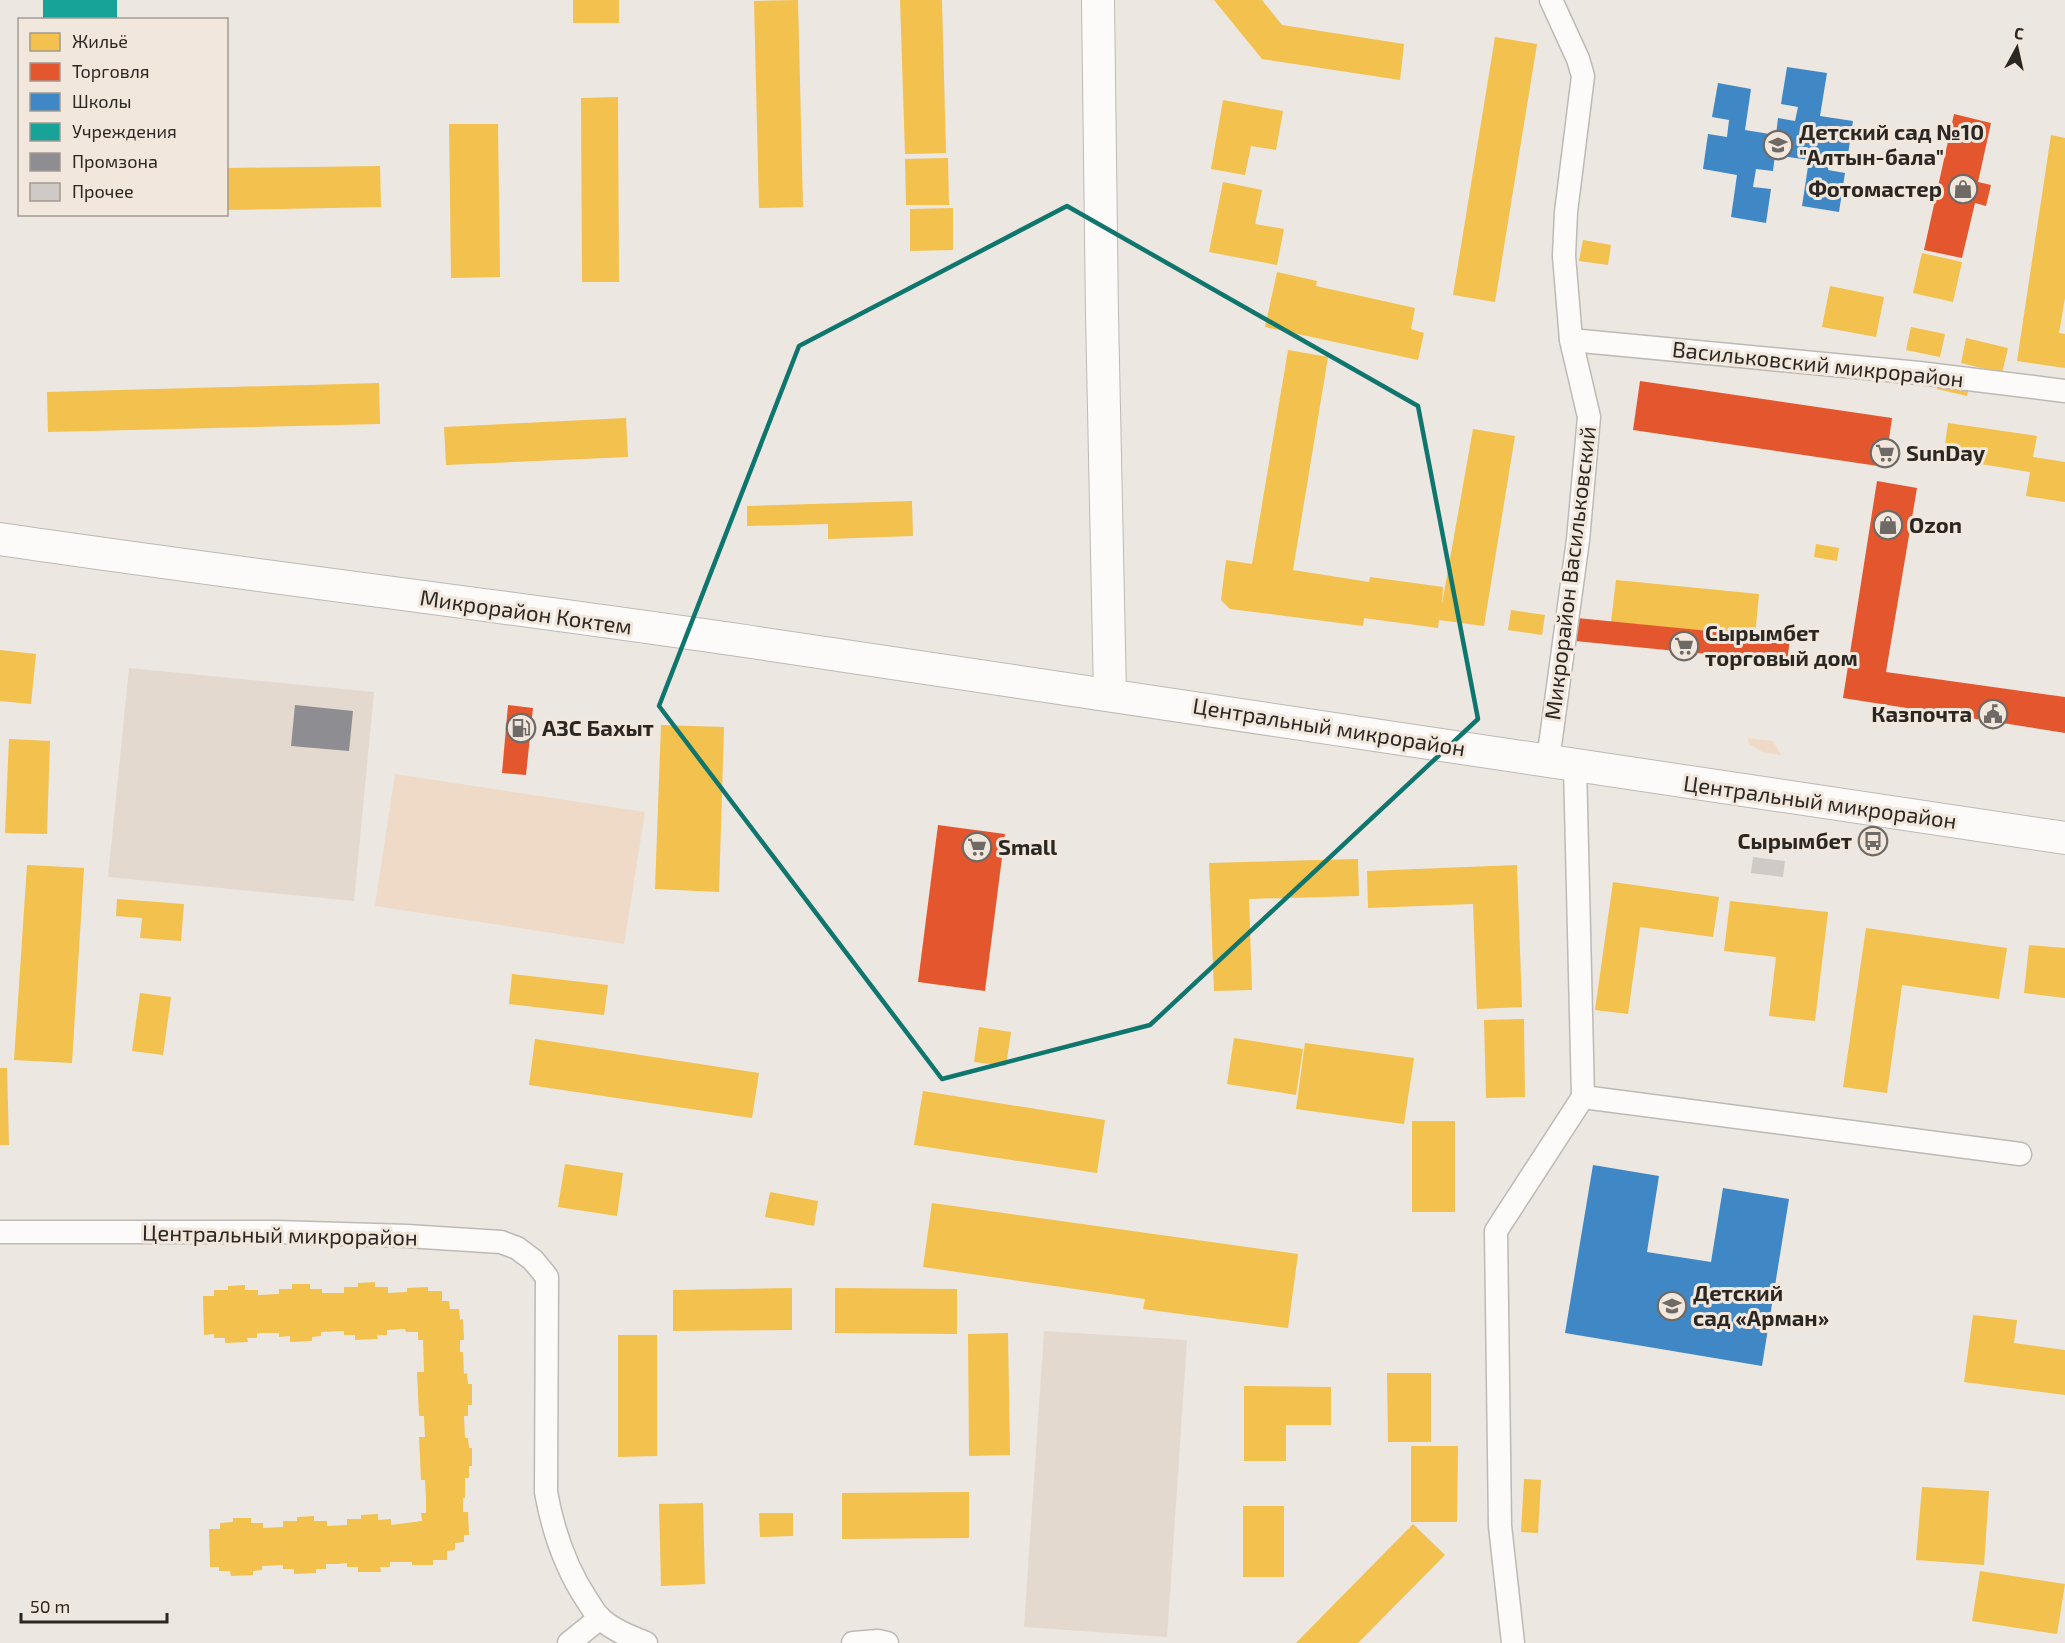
<svg xmlns="http://www.w3.org/2000/svg" width="2065" height="1643" font-family="'Exo 2',sans-serif">
<rect width="100%" height="100%" fill="#ede7e1"/>
<g fill="#e4d9ce">
<path d="M129 668 374 692 354 901 108 877Z"/>
<path d="M1044 1331 1187 1340 1167 1637 1024 1627Z"/>
</g>
<g fill="#eedac6">
<path d="M1748 738 1773 741 1781 755 1762 752 1748 743Z"/>
<path d="M395 774 645 812 624 944 375 906Z"/>
</g>
<g fill="#f2c14e">
<rect x="573" y="0" width="46" height="23"/>
<path d="M798 0 803 207 759 208 754 1Z"/>
<path d="M900 0H942L946 153 905 154Z"/>
<path d="M1214 0H1262L1282 25 1404 44 1400 80 1262 59Z"/>
<path d="M1495 37 1537 44 1495 302 1453 295Z"/>
<path d="M618 97 619 282H582L581 98Z"/>
<path d="M1223 100 1283 111 1276 150 1251 146 1245 175 1211 169Z"/>
<path d="M449 124H498L500 277 451 278Z"/>
<path d="M2051 135 2065 138V298L2059 333 2065 334V368L2017 361Z"/>
<path d="M948 158 949 205H906L905 159Z"/>
<path d="M380 166 381 207 226 210V168Z"/>
<path d="M1223 182 1262 190 1255 224 1284 229 1277 265 1209 252Z"/>
<path d="M953 208V250L910 251V209Z"/>
<path d="M1583 240 1611 245 1608 265 1579 261Z"/>
<path d="M1922 253 1962 262 1953 302 1913 293Z"/>
<path d="M1277 272 1317 281 1316 286 1415 308 1411 329 1424 333 1418 360 1265 327Z"/>
<path d="M1830 286 1884 297 1876 337 1822 327Z"/>
<path d="M1911 327 1945 334 1940 357 1906 350Z"/>
<path d="M1966 338 2008 348 2002 373 1961 363Z"/>
<path d="M1288 350 1328 357 1293 570 1369 582 1370 577 1443 587 1442 604 1473 429 1515 436 1484 626 1439 620 1438 628 1364 618 1363 626 1230 609 1221 600 1226 560 1252 564Z"/>
<path d="M1939 380 1969 386 1967 396 1937 389Z"/>
<path d="M379 383 380 424 48 432 47 392Z"/>
<path d="M626 418 628 457 446 465 444 427Z"/>
<path d="M1948 423 2037 436 2033 457 2065 462V502L2026 496 2030 472 1943 458Z"/>
<path d="M912 501 913 536 828 539V524L747 526V506Z"/>
<path d="M1816 544 1839 548 1837 561 1814 557Z"/>
<path d="M1616 580 1759 594 1755 636 1611 622Z"/>
<path d="M1511 610 1545 615 1542 635 1508 630Z"/>
<path d="M0 650 36 654 31 704 0 701Z"/>
<path d="M661 725 724 727 719 892 655 889Z"/>
<path d="M9 739 50 741 47 834 5 833Z"/>
<path d="M1358 859 1359 896 1249 899 1252 990 1214 991 1209 863Z"/>
<path d="M27 865 84 868 72 1063 14 1060Z"/>
<path d="M1517 865 1522 1007 1477 1009 1473 904 1368 908 1367 871Z"/>
<path d="M1613 882 1719 897 1713 937 1640 927 1628 1014 1595 1010Z"/>
<path d="M117 899 184 904 181 941 140 938 142 918 116 916Z"/>
<path d="M1730 901 1828 912 1815 1021 1769 1016 1776 957 1724 951Z"/>
<path d="M1866 928 2007 948 1999 999 1902 985 1887 1093 1843 1087Z"/>
<path d="M2029 945 2065 948V998L2024 993Z"/>
<path d="M512 974 608 985 604 1015 509 1004Z"/>
<path d="M140 993 171 997 163 1055 132 1051Z"/>
<path d="M1524 1019 1525 1097 1486 1098 1484 1020Z"/>
<path d="M979 1027 1011 1032 1006 1066 974 1062Z"/>
<path d="M1234 1038 1303 1049 1296 1095 1227 1084Z"/>
<path d="M535 1039 759 1073 752 1118 529 1085Z"/>
<path d="M1305 1043 1414 1058 1404 1124 1296 1109Z"/>
<path d="M0 1068H7L9 1145H0Z"/>
<path d="M923 1091 1105 1120 1097 1173 914 1145Z"/>
<rect x="1412" y="1121" width="43" height="91"/>
<path d="M565 1164 623 1173 617 1216 558 1207Z"/>
<path d="M770 1192 818 1201 814 1226 765 1217Z"/>
<path d="M932 1203 1298 1254 1288 1328 1143 1309 1145 1299 923 1267Z"/>
<path d="M375 1282V1287H388V1293L407 1292V1288L428 1287V1291H442V1301H449L450 1309H459L460 1320 463 1319 464 1340H460V1352H463L464 1374 467 1373 468 1384H472V1405H468V1416H464L465 1438H468L469 1448H472V1466H469V1478H465V1498H463V1512H468L469 1535H464V1542L455 1543V1550L447 1551V1560H433V1565H412V1562H390V1567H380L381 1572H358V1567H347V1563L337 1564H326V1569H316V1573L294 1574V1569H283V1565L262 1566V1570L253 1571V1575L231 1576 230 1571H219V1567H210L209 1529H220V1523L233 1522V1518H251V1523H263V1528L283 1527V1521H297V1517L314 1516V1521H327V1526L347 1525V1519H361V1515L378 1514V1520L391 1519V1525L422 1521 421 1513H426V1499L425 1480H421L419 1437H425L424 1416H419L417 1372H424L423 1340H418V1332H406L405 1329 387 1330V1335H377L378 1339 355 1340V1335H344V1331L321 1332V1336L312 1337V1341L290 1342V1336L279 1337V1333H257V1338H247L248 1342 225 1343V1338H214V1334L204 1335 203 1296H214V1290H228V1286L245 1285V1290H258V1295L279 1294V1289H292V1284H310V1289H322V1293H344V1287H358V1283Z"/>
<path d="M792 1288V1330L673 1331V1290Z"/>
<path d="M835 1288 957 1289V1334L835 1333Z"/>
<path d="M1973 1315 2017 1320 2014 1343 2065 1350V1395L1964 1382Z"/>
<path d="M1008 1333 1010 1455 969 1456 968 1334Z"/>
<path d="M618 1335H657V1456L618 1457Z"/>
<path d="M1387 1373H1431V1442H1388Z"/>
<path d="M1244 1386 1331 1387V1425H1286V1461H1244Z"/>
<path d="M1411 1446H1458L1457 1522H1411Z"/>
<path d="M1524 1479 1541 1480 1538 1533 1521 1532Z"/>
<path d="M1922 1487 1989 1491 1984 1565 1916 1560Z"/>
<path d="M969 1492V1538L842 1539V1493Z"/>
<path d="M703 1503 705 1584 661 1586 659 1504Z"/>
<rect x="1243" y="1506" width="41" height="71"/>
<path d="M759 1513H793V1536L760 1537Z"/>
<path d="M1413 1524 1445 1555 1358 1643H1296Z"/>
<path d="M1980 1571 2065 1584 2057 1634 1972 1621Z"/>
</g>
<g fill="#e4572e">
<path d="M1954 114 1991 123 1978 182 1991 185 1986 206 1975 203 1962 258 1924 250Z"/>
<path d="M1640 381 1892 418 1885 467 1633 430Z"/>
<path d="M1877 481 1917 488 1886 672 2065 697V733L1843 698Z"/>
<path d="M1577 618 1790 639 1787 662 1575 641Z"/>
<path d="M508 705 533 708 526 775 502 773Z"/>
<path d="M938 825 1005 834 985 991 918 982Z"/>
</g>
<g fill="#3f88c5">
<path d="M1787 67 1827 73 1820 116 1853 121 1847 161 1830 158 1828 170 1845 173 1839 212 1802 206 1809 160 1775 155 1773 171 1756 169 1753 187 1771 189 1766 223 1731 217 1737 175 1703 169 1708 134 1727 137 1729 120 1712 117 1718 83 1751 89 1745 130 1776 135 1778 118 1795 121 1798 107 1781 104Z"/>
<path d="M1593 1165 1659 1176 1647 1252 1711 1262 1723 1188 1789 1199 1762 1366 1565 1333Z"/>
</g>
<rect fill="#17a398" x="43" y="0" width="74" height="20"/>
<path fill="#8d8d92" d="M295 705 353 711 349 751 291 746Z"/>
<path fill="#d0cac7" d="M1753 857 1785 861 1783 877 1751 873Z"/>
<g fill="none" stroke-linecap="round" stroke-linejoin="round">
<g stroke="#bdb9b4" stroke-width="25">
<g id="street">
<path d="M1571 340 1919 373 2065 391"/>
<path d="M1548 760 1578 540 1589 417 1571 340 1564 256 1566 212 1583 76 1578 59 1551 0"/>
<path d="M1575 765 1583 1097 2020 1154"/>
<path d="M0 1232H277L407 1236 501 1242 517 1248 533 1260 547 1277 546 1492C553 1531 565 1567 587 1600 591 1606 595 1614 601 1619 613 1630 631 1637 646 1643"/>
<path d="M569 1643 600 1618"/>
<path d="M853 1643 878 1641 887 1643"/>
<path d="M1513 1643 1500 1526 1496 1231 1583 1097"/>
</g>
</g>
<g stroke="#bdb9b4" stroke-width="34">
<g id="secondary">
<path d="M1098 0 1102 314 1110 695"/>
<path d="M0 539C252 576 506 606 758 643 1194 707 1629 774 2065 838"/>
</g>
</g>
<use href="#street" stroke="#fcfbfa" stroke-width="22"/>
<use href="#secondary" stroke="#fcfbfa" stroke-width="32"/>
</g>
<path fill="none" stroke="#0f766e" stroke-width="4.5" stroke-linejoin="round" d="M1067 206 1418 406 1478 719 1150 1025 942 1079 659 706 799 346Z"/>
<defs>
<g id="school-ring" transform="scale(1.5)"><circle r="9.5" fill="#f2e7dc" stroke="#6f6a66" stroke-width="1.5"/><path d="M0-5L7-2L0 1L-7-2ZM-4 1L0 2.5L4 1V4Q0 6-4 4Z" fill="#6f6a66"/></g>
<g id="shop-ring" transform="scale(1.5)"><circle r="9.5" fill="#f2e7dc" stroke="#6f6a66" stroke-width="1.5"/><path d="M-5-2.5h2.3a2.7 3.5 0 0 1 5.4 0H5L5.5 6h-11ZM-1.5-2.5h3a1.5 2.3 0 0 0-3 0Z" fill="#6f6a66"/></g>
<g id="supermarket-ring" transform="scale(1.5)"><circle r="9.5" fill="#f2e7dc" stroke="#6f6a66" stroke-width="1.5"/><path d="M-6-5.5h2.5l.6 2H6L4.5 2H-2.5L-4.4-4H-6ZM-1.5 3.2a1.3 1.3 0 1 0 .1 0ZM3 3.2a1.3 1.3 0 1 0 .1 0Z" fill="#6f6a66"/></g>
<g id="civic-ring" transform="scale(1.5)"><circle r="9.5" fill="#f2e7dc" stroke="#6f6a66" stroke-width="1.5"/><path d="M-.6-6.5H3V-4.5H.6V-3L4-1V1h2V6H-6V1h2V-1L-.6-3ZM-1.2 2.5V6h2.4V2.5Z" fill="#6f6a66"/></g>
<g id="fuel-ring" transform="scale(1.5)"><circle r="9.5" fill="#f2e7dc" stroke="#6f6a66" stroke-width="1.5"/><path d="M-5.5-6h7V0h2V4h1.3V-2.5L3-4.5l.8-.8L6-3V5H2.5V1h-1V6h-7ZM-4.2-4.7v3.2H.2V-4.7Z" fill="#6f6a66"/></g>
<g id="bus-ring" transform="scale(1.5)"><circle r="9.5" fill="#f2e7dc" stroke="#6f6a66" stroke-width="1.5"/><path d="M-5-6H5V4H4V6H2V4H-2V6H-4V4H-5ZM-3.5-4V0h7V-4ZM-3.5 1.2v1.5H-2V1.2ZM2 1.2v1.5H3.5V1.2Z" fill="#6f6a66"/></g>
</defs>
<g fill-rule="evenodd">
<use href="#school-ring" x="1778" y="145"/>
<use href="#shop-ring" x="1963" y="189"/>
<use href="#supermarket-ring" x="1885" y="453"/>
<use href="#shop-ring" x="1888" y="525"/>
<use href="#supermarket-ring" x="1684" y="646"/>
<use href="#civic-ring" x="1993" y="714"/>
<use href="#fuel-ring" x="521" y="728"/>
<use href="#bus-ring" x="1873" y="841"/>
<use href="#supermarket-ring" x="977" y="847"/>
<use href="#school-ring" x="1672" y="1306"/>
</g>
<g text-anchor="middle" stroke-width="6" stroke-linejoin="round" paint-order="stroke">
<g font-size="22" font-weight="bold" fill="#2b2723" stroke="#f2e7dc" text-anchor="start">
<text x="1799" y="140">Детский сад №10<tspan x="1799" dy="25">"Алтын-бала"</tspan></text>
<text x="1942" y="197" text-anchor="end">Фотомастер</text>
<text x="1906" y="461">SunDay</text>
<text x="1909" y="533">Ozon</text>
<text x="1705" y="641">Сырымбет<tspan x="1705" dy="25">торговый дом</tspan></text>
<text x="1972" y="722" text-anchor="end">Казпочта</text>
<text x="542" y="736">АЗС Бахыт</text>
<text x="1852" y="849" text-anchor="end">Сырымбет</text>
<text x="998" y="855">Small</text>
<text x="1693" y="1301">Детский<tspan x="1693" dy="25">сад «Арман»</tspan></text>
</g>
<g font-size="22" fill="#2b2723" stroke="#f2e7dc">
<text transform="translate(1818 364) rotate(6)" y="8">Васильковский микрорайон</text>
<text transform="translate(1570 573) rotate(-83)" y="8">Микрорайон Васильковский</text>
<text transform="translate(526 612) rotate(8)" y="8">Микрорайон Коктем</text>
<text transform="translate(1329 727) rotate(9)" y="8">Центральный микрорайон</text>
<text transform="translate(1820 802) rotate(8)" y="8">Центральный микрорайон</text>
<text transform="translate(280 1235) rotate(1)" y="8">Центральный микрорайон</text>
</g>
</g>
<rect x="18" y="18" width="210" height="198" fill="#f2e7dc" stroke="#a29a92" stroke-width="1.5"/>
<rect x="30" y="33" width="30" height="18" fill="#f2c14e" stroke="#a29a92" stroke-width="1.5"/>
<text x="72" y="48" font-size="18" fill="#2b2723">Жильё</text>
<rect x="30" y="63" width="30" height="18" fill="#e4572e" stroke="#a29a92" stroke-width="1.5"/>
<text x="72" y="78" font-size="18" fill="#2b2723">Торговля</text>
<rect x="30" y="93" width="30" height="18" fill="#3f88c5" stroke="#a29a92" stroke-width="1.5"/>
<text x="72" y="108" font-size="18" fill="#2b2723">Школы</text>
<rect x="30" y="123" width="30" height="18" fill="#17a398" stroke="#a29a92" stroke-width="1.5"/>
<text x="72" y="138" font-size="18" fill="#2b2723">Учреждения</text>
<rect x="30" y="153" width="30" height="18" fill="#8d8d92" stroke="#a29a92" stroke-width="1.5"/>
<text x="72" y="168" font-size="18" fill="#2b2723">Промзона</text>
<rect x="30" y="183" width="30" height="18" fill="#d0cac7" stroke="#a29a92" stroke-width="1.5"/>
<text x="72" y="198" font-size="18" fill="#2b2723">Прочее</text>
<g transform="translate(2017 48) rotate(8)" stroke="#f2e7dc" stroke-width="4.5" paint-order="stroke">
<path d="M0-4.5L10 22L0 15L-10 22Z" fill="#2b2723"/>
<text y="-9" font-size="16" font-weight="bold" text-anchor="middle" fill="#2b2723">С</text>
</g>
<path d="M21 1613v9h146v-9" fill="none" stroke="#2b2723" stroke-width="3"/>
<text x="30" y="1613" font-size="18" fill="#2b2723" stroke="#f2e7dc" stroke-width="4.5" paint-order="stroke">50 m</text>
</svg>
